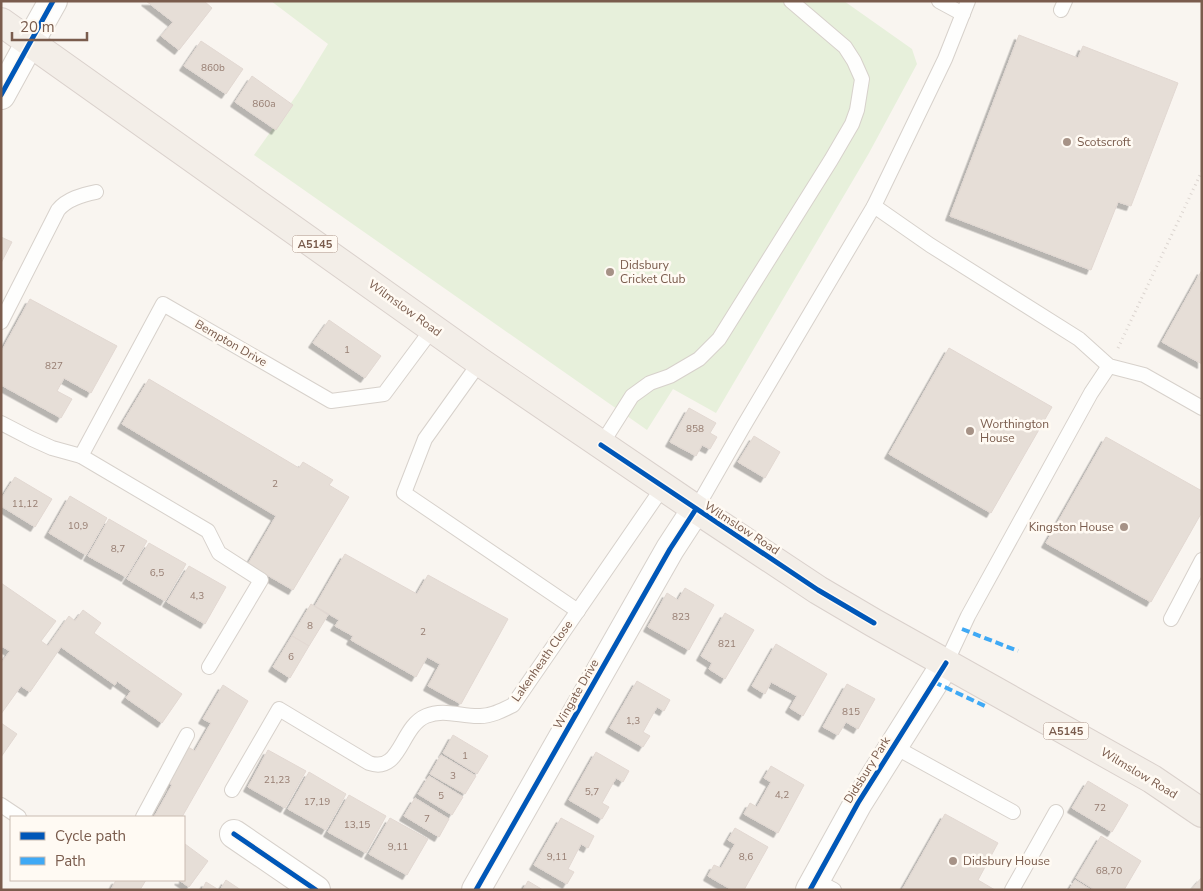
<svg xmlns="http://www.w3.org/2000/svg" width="1203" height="891" font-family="'Nunito Sans',sans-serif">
<defs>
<filter id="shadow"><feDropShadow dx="-4.5" dy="4.5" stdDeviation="0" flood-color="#0004"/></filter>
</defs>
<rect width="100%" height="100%" fill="#f9f5f0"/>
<path fill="#e7f0db" d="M271 1H844L912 49 917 64 869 153 716 413 673 389 647 430 254 155 298 93 328 44Z"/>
<g fill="#e6ded7" stroke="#e2d8d2" filter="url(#shadow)">
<path d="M146 1H204L212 8 179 50 161 36 173 22Z"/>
<path d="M1019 35 1078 58 1083 46 1178 83 1131 206 1118 202 1091 270 950 216Z"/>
<path d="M201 41 243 69 226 94 184 66Z"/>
<path d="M252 76 293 105 276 130 235 102Z"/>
<path d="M1 237 12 242 1 263Z"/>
<path d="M1202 270V364L1162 342Z"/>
<path d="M30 299 117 346 91 393 64 378 57 391 72 399 61 418 1 385V352Z"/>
<path d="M329 320 381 356 365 378 313 343Z"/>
<path d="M949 348 1052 407 991 513 889 454Z"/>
<path d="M149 379 299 468 303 462 333 480 329 485 349 497 293 590 248 564 276 516 122 424Z"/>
<path d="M689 408 716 423 710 433 717 437 710 449 702 445 696 456 670 442Z"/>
<path d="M754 436 780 452 765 478 738 462Z"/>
<path d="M1106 437 1202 491V512L1151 602 1046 543Z"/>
<path d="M15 477 52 499 35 527 1 506V499Z"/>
<path d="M70 496 107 518 86 555 49 533Z"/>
<path d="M109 519 147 541 126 577 88 556Z"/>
<path d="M149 543 186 564 165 601 127 579Z"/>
<path d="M345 554 417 594 428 575 508 619 461 704 428 686 440 664 427 657 416 677 351 640 353 636 335 626 339 620 315 606Z"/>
<path d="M189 566 226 587 205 624 167 602Z"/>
<path d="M1 583 56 621 41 641 48 646 69 616 75 621 83 610 101 623 94 633 182 694 162 723 126 698 131 691 117 681 115 685 61 647 30 692 21 686 1 714V663L10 651 1 646Z"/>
<path d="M685 588 714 605 689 650 648 627 667 593 678 600Z"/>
<path d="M311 604 328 615 309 646 292 636Z"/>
<path d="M725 613 754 630 725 679 709 669 712 663 701 656Z"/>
<path d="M292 636 309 646 290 678 273 667Z"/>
<path d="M776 644 827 674 803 716 790 708 797 696 771 682 765 694 752 686Z"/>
<path d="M637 681 670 700 664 711 657 707 643 732 650 736 643 747 610 728Z"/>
<path d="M847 684 875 699 858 729 846 722 838 735 823 727Z"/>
<path d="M223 685 248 701 182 817H154L172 785 168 782 188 747 195 751 211 723 203 719Z"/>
<path d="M1 723 17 734 1 757Z"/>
<path d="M453 735 488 756 477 774 443 753Z"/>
<path d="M268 750 306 771 285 808 248 787Z"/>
<path d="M596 752 629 771 623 782 616 778 602 803 609 807 602 819 569 800Z"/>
<path d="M441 755 476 776 465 794 430 774Z"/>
<path d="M771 766 804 785 778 833 744 814 750 803 757 807 771 782 764 778Z"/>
<path d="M309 772 346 794 326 830 288 809Z"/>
<path d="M429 776 463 797 452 815 418 794Z"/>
<path d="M1088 781 1128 805 1112 832 1072 808Z"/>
<path d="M349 795 386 816 366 853 328 832Z"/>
<path d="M415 798 449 819 439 837 404 816Z"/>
<path d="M945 814 998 843 978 880 995 890H902Z"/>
<path d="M390 818 428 839 407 875 369 854Z"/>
<path d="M561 818 594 836 588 848 581 844 568 869 574 872 567 884 534 865Z"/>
<path d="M735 828 768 847 744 890H732L708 876 714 865 721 868 735 844 728 840Z"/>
<path d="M1101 836 1141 861 1124 890H1095L1076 878Z"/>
<path d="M185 844 208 861 189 887 179 880H184Z"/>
<path d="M1202 877V890H1191Z"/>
<path d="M116 880H146L140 890H111Z"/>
<path d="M226 880 241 890H220Z"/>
<path d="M1075 880 1091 890H1069Z"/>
<path d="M528 881 543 890H523Z"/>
<path d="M206 882 219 890H202Z"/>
</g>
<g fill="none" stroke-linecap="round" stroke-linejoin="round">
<g stroke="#d7d1cb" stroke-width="16">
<g id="service">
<path d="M939 1 963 14"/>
<path d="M1061 10 1065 1"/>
<path d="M874 206 930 245 1079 339 1109 366 1144 375 1202 408"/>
<path d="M1 322 58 210C67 199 82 195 96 192"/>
<path d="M480 362 425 439 404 493 578 611"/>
<path d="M1 423 32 439 52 448 81 456 208 531 219 553 261 580 209 667"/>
<path d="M601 445 632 396 650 383 670 376 699 359 719 339 831 160 852 124 857 110 862 79 854 61 845 47 791 1"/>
<path d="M81 456 163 304 331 401 384 394 433 328"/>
<path d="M696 509 743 427 874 206 945 59 968 1"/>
<path d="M1171 619 1202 560"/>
<path d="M946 663 968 616 1091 393 1109 366"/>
<path d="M893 746 1013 812"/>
<path d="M232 790 279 709 369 763C401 774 400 727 426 716 444 708 462 717 480 716 492 716 503 710 513 705L663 487"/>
<path d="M1 805 19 817"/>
<path d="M143 817 187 735"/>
<path d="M815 880 834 890"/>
<path d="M1012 890 1056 812"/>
</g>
</g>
<g stroke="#d7d1cb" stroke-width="30">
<g id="minor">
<path d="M30 42 53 1"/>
<path d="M234 834 316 890"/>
<path d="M476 890 670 549 696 509"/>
<path d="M810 890 858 803 946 663"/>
</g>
</g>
<g stroke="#d7d1cb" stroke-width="30">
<path id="tertiary" d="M1 95 30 42"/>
</g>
<g stroke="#dad1cc" stroke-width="30">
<path id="primary" d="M1 22 480 362 696 509 818 590 874 623 1152 779 1202 813"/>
</g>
<path stroke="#dcd5d0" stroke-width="3" stroke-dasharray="1 4" stroke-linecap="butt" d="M1118 348 1202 171"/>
<use href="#service" stroke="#fefefd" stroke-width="14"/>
<use href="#minor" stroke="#fefefd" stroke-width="28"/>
<use href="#tertiary" stroke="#fefefd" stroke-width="28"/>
<use href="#primary" stroke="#f3eee8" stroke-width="28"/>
<g stroke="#3fa9f5" stroke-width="4" stroke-dasharray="8 4" stroke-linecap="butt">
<path d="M962 629 1018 651"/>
<path d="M934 682 985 706"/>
</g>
<g stroke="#fffaf3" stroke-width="8">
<g id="cycleway">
<path d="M1 95 53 1"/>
<path d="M601 445 818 590 874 623"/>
<path d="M234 834 316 890"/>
<path d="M476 890 670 549 696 509"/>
<path d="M810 890 858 803 946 663"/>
</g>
</g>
<use href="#cycleway" stroke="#0057b8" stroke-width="5"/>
</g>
<g fill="#a69286" stroke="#fffaf3" stroke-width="2">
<circle cx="1067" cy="142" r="5"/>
<circle cx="610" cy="272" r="5"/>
<circle cx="970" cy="431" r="5"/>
<circle cx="1124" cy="527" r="5"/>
<circle cx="953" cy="861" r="5"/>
</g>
<g text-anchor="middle" stroke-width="5" stroke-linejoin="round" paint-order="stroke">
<g font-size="10" fill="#977e72">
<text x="213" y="71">860b</text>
<text x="264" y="107">860a</text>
<text x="347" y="353">1</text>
<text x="54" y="369">827</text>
<text x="695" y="432">858</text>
<text x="275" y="487">2</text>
<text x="25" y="507">11,12</text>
<text x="78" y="529">10,9</text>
<text x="118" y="552">8,7</text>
<text x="157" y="576">6,5</text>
<text x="197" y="599">4,3</text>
<text x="681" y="620">823</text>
<text x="310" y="629">8</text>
<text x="423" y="635">2</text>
<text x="727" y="647">821</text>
<text x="291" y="660">6</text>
<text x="851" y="715">815</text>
<text x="633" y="724">1,3</text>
<text x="465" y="759">1</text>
<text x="453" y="779">3</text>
<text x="277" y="783">21,23</text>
<text x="592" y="795">5,7</text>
<text x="782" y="798">4,2</text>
<text x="441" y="799">5</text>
<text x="317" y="805">17,19</text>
<text x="1100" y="811">72</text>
<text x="427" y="822">7</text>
<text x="357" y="828">13,15</text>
<text x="398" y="850">9,11</text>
<text x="557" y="860">9,11</text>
<text x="746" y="860">8,6</text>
<text x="1109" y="874">68,70</text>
</g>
<g fill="#fffaf3" stroke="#a28b7f" stroke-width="1">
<rect x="292.5" y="235.5" width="45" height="17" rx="4"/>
<rect x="1043.5" y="722.5" width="45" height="17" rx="4"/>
</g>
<g font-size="11" font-weight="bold" fill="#7a5c4d">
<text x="315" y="248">A5145</text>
<text x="1066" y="735">A5145</text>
</g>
<g font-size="12" fill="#7a5c4d" stroke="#fffaf3" text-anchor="start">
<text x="1077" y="146">Scotscroft</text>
<text x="620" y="269">Didsbury<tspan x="620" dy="14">Cricket Club</tspan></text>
<text x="980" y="428">Worthington<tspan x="980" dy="14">House</tspan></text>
<text x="1114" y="531" text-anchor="end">Kingston House</text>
<text x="963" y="865">Didsbury House</text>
</g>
<g font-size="12" fill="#7a5c4d" stroke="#fffaf3">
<text transform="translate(405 308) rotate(36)" y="4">Wilmslow Road</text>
<text transform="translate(231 343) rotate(30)" y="4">Bempton Drive</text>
<text transform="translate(742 528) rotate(33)" y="4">Wilmslow Road</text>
<text transform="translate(542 661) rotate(-55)" y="4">Lakenheath Close</text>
<text transform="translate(576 694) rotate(-60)" y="4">Wingate Drive</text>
<text transform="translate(867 770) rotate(-58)" y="4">Didsbury Park</text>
<text transform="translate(1139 773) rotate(31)" y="4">Wilmslow Road</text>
</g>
</g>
<rect width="1203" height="891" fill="none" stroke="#7a5c4d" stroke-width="5"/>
<rect x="10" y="816" width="175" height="65" fill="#fffaf3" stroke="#cabbb1"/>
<rect x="20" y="832" width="25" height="8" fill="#0057b8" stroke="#cabbb1"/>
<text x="55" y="841" font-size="15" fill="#7a5c4d">Cycle path</text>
<rect x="20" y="857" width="25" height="8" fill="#3fa9f5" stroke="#cabbb1"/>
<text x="55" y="866" font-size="15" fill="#7a5c4d">Path</text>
<path d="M12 32v8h75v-8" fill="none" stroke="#7a5c4d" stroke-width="2.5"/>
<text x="20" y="32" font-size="15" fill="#7a5c4d" stroke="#fffaf3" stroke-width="4" paint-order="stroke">20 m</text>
</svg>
